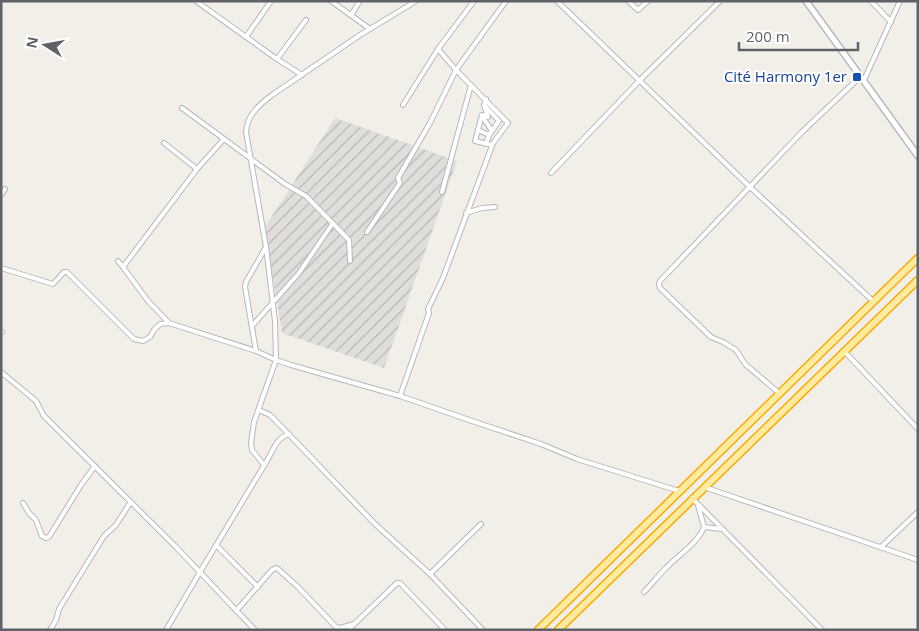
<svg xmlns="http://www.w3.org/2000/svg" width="919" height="631" font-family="'Open Sans',sans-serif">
<defs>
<pattern id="industrial-furrows" width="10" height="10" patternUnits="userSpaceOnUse" patternTransform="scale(1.25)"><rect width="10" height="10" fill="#e0deda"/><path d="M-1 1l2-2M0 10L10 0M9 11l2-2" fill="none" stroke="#b9b8b5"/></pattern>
</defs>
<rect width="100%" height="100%" fill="#f1efe8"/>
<path fill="url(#industrial-furrows)" d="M335 118 457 161 384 368 282 333 265 227Z"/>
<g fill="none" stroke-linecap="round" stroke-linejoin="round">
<g stroke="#b5b8bc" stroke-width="6">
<g id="minor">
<path d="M196 1 274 57 302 75"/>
<path d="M331 1 370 29"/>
<path d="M557 1 750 187 873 301"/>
<path d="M628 1 638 10 648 1"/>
<path d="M871 1 891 22"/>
<path d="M351 15 360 1"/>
<path d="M246 37 271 1"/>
<path d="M277 59 306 20"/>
<path d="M864 80 900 1"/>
<path d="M486 99 484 105 488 117 482 115 475 141 492 145"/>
<path d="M403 105 438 49 474 1"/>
<path d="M485 106 499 121 489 135"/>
<path d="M182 108 285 184 306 196 349 240 350 261"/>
<path d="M482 116 492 131"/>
<path d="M478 130 489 135 486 144"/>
<path d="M164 143 197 169"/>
<path d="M551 173 640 80 720 1"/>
<path d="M442 192 471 85"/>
<path d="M1 195 5 189"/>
<path d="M466 213 482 208 495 207"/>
<path d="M367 232 400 183 398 178 430 123 456 70 506 1"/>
<path d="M118 261 123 267"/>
<path d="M1 268 53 284 64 272H67L134 339 143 341 150 337 154 330 160 324 169 323 256 351 276 360 291 365 400 396 472 421 541 444 577 459 679 491"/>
<path d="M169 323 148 301 123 267 197 169 224 139"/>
<path d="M252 326 299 273 333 223"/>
<path d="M1 333 2 332"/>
<path d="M256 351 245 287 246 282 266 247 246 132C247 115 259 105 272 95L360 35 416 1"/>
<path d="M844 351 918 429"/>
<path d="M1 372 36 401 44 416 176 547 255 630"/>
<path d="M779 393 745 364 736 350 723 342 711 337 660 288 659 284 660 281 802 132 861 76"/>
<path d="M400 396 429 313 428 309 443 278 493 143 508 123 456 70 438 49"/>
<path d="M259 410 270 415 275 420 375 524 430 574 483 630"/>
<path d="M264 465 252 450 251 443 254 422 276 360 275 321 266 247"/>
<path d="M704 487 918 560"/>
<path d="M692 498 822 630"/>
<path d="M23 503 29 513 36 520 42 536 46 538 49 537 81 485 95 466"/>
<path d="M704 527 722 529"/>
<path d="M216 545 258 587"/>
<path d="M881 547 918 512"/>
<path d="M430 574 481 524"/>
<path d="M644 592C652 584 658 576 666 568 677 556 698 543 704 527L698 505"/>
<path d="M236 611 272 570 276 568 278 569 298 587 336 627 340 628 354 624"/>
<path d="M50 630 56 620 59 609 104 536 116 525 130 503"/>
<path d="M166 630 200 572 268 459C274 448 277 438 289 434"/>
<path d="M348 630 397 583H400L445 630"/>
</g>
</g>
<g stroke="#b5b8bc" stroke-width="8">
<path id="tertiary" d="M806 1 918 156"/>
</g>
<g stroke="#f9ab00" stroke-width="9">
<g id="trunk">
<path d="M538 630 918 258"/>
<path d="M558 630 918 280"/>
</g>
</g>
<use href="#minor" stroke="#fff" stroke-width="4"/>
<use href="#tertiary" stroke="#fff" stroke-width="5"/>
<use href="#trunk" stroke="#feeaa1" stroke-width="6"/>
</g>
<rect fill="#1a4fb4" stroke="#fff" stroke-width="2" x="852" y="72" width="10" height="10" rx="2.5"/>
<g text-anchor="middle" stroke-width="4" stroke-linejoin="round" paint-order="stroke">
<g font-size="15" fill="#164399" stroke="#fff" text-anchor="end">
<text x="847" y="82">Cité Harmony 1er</text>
</g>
</g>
<rect width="919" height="631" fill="none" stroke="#5f6368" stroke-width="5"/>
<g transform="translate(45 45) rotate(281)" stroke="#ffffff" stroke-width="4" paint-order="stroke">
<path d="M0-4L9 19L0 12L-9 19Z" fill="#5f6368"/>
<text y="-8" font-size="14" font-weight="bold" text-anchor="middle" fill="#5f6368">N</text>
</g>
<path d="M739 42v8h119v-8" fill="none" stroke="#5f6368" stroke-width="2.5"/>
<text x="746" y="42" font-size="15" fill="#5f6368" stroke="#ffffff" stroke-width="4" paint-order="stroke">200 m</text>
</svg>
